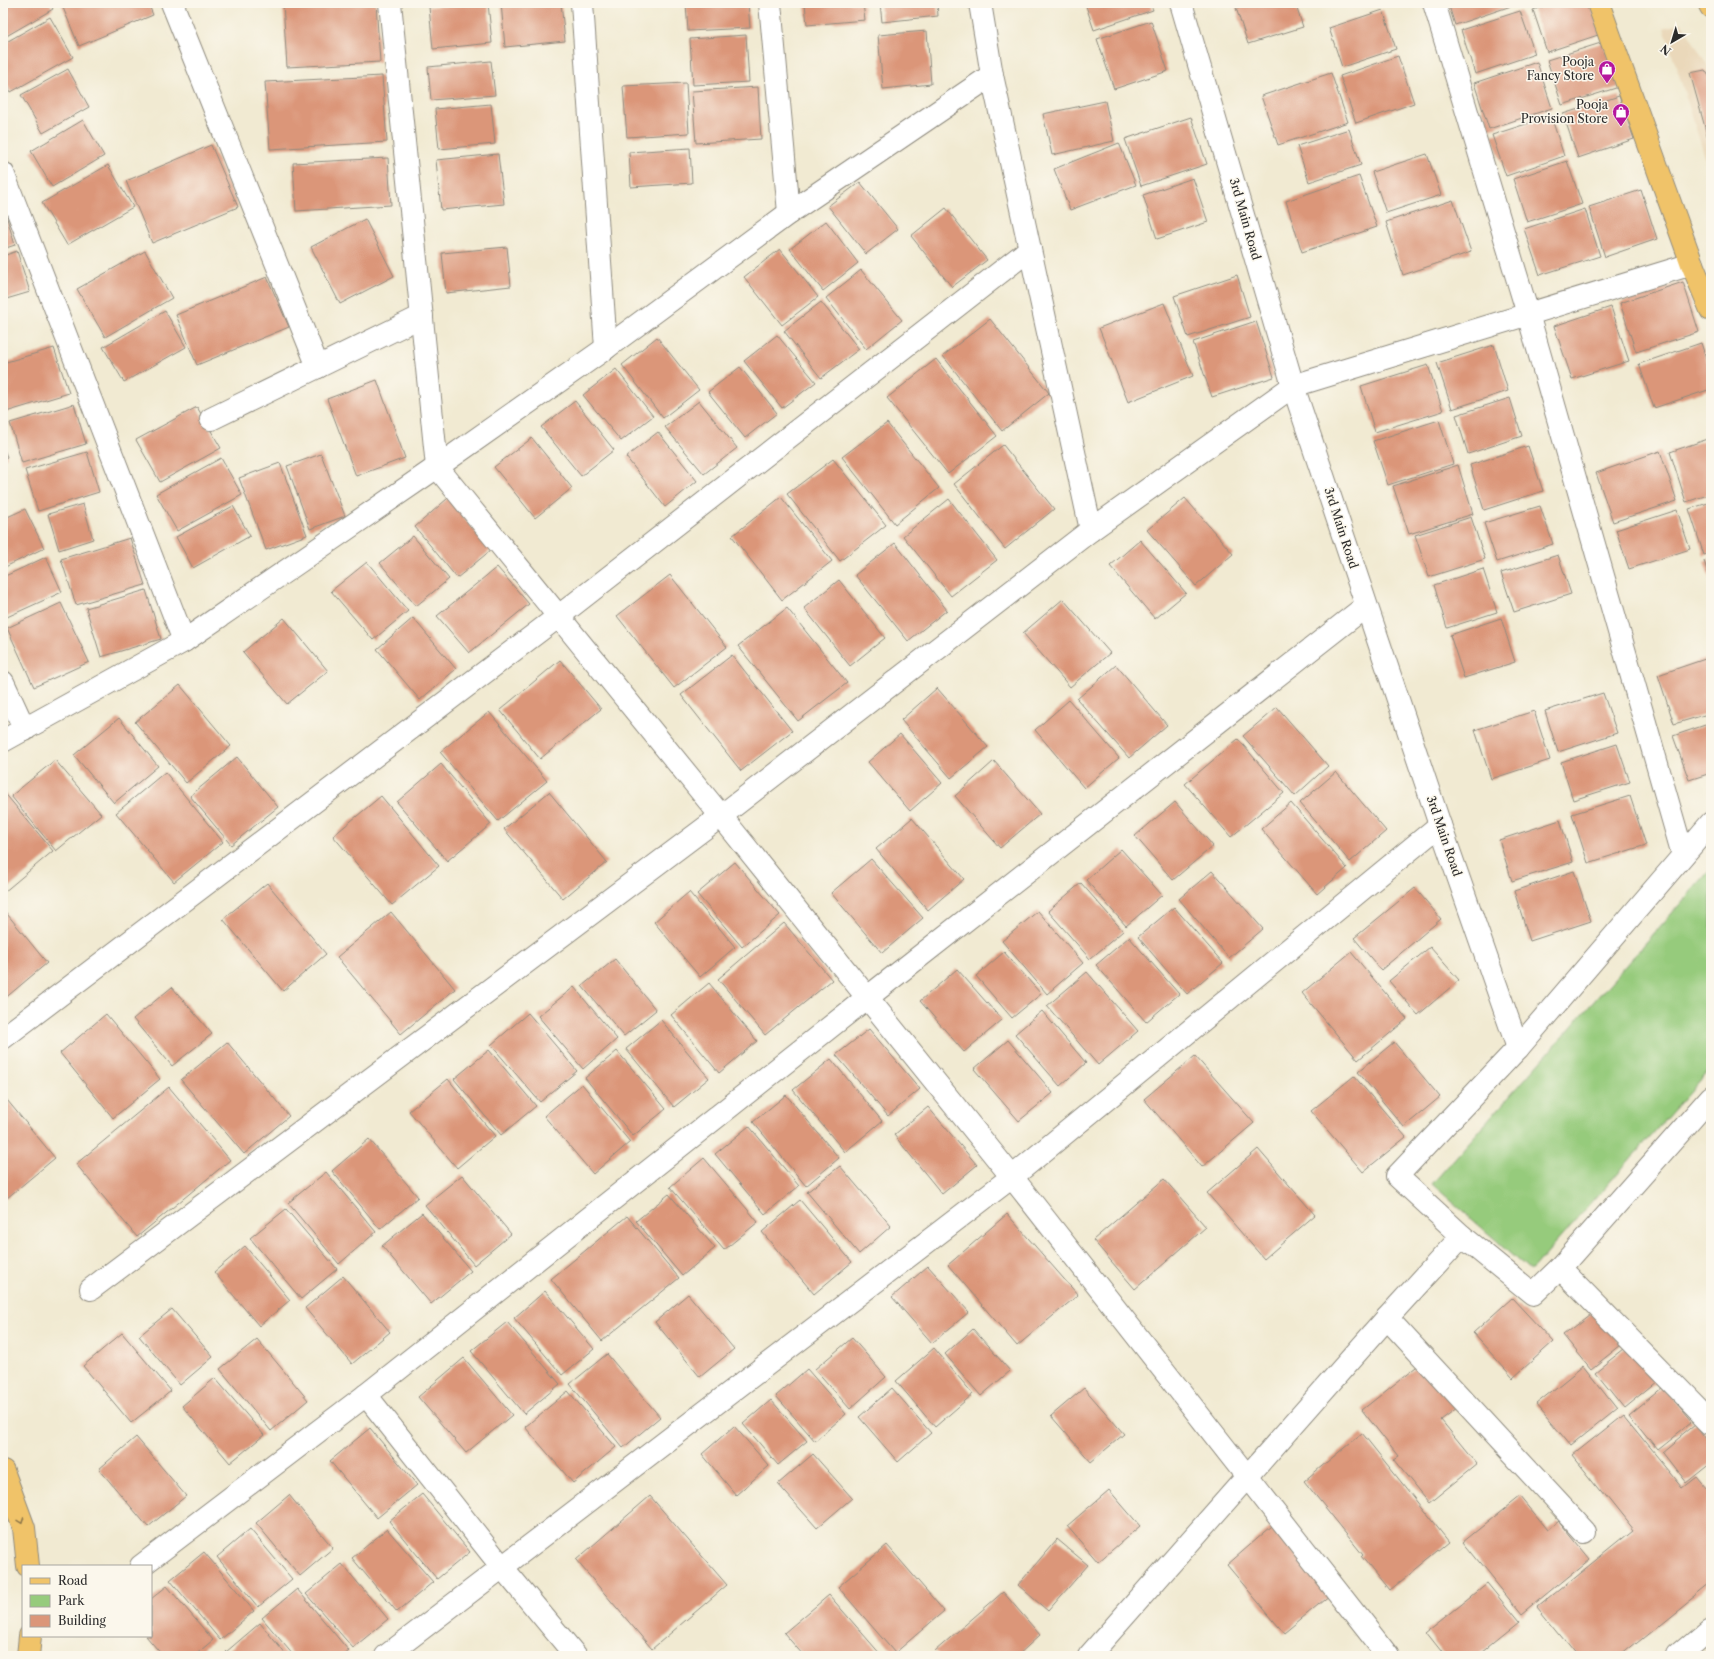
<svg xmlns="http://www.w3.org/2000/svg" width="1714" height="1659" font-family="'Libre Caslon Text',serif">
<rect width="100%" height="100%" fill="#fbf7ec"/>
<filter id="ink" filterUnits="userSpaceOnUse"><feTurbulence type="fractalNoise" baseFrequency=".025" numOctaves="2"/><feDisplacementMap in="SourceGraphic" scale="8" xChannelSelector="R" yChannelSelector="G"/><feConvolveMatrix kernelMatrix="1 2 1 2 8 2 1 2 1" color-interpolation-filters="sRGB"/></filter>
<filter id="wash" filterUnits="userSpaceOnUse"><feTurbulence type="fractalNoise" baseFrequency=".012" numOctaves="4" result="noise"/><feDisplacementMap in="SourceGraphic" scale="16" xChannelSelector="R" yChannelSelector="G"/><feGaussianBlur stdDeviation="0.9" result="paint"/><feColorMatrix in="noise" values="0 0 0 0 0 0 0 0 0 0 0 0 0 0 0 0 0 1.4 0 .05"/><feComposite in="paint" operator="in"/></filter>
<g filter="url(#wash)">
<rect width="100%" height="100%" fill="#f1ead2"/>
<path fill="#ead8ba" d="M1682 23 1711 71V176L1664 28Z"/>
<path fill="#96cb7c" stroke="#607b54" d="M1711 869V1068L1531 1271 1432 1184Z"/>
<g id="blocks">
<g fill="#db9679">
<path d="M3 3H50L53 9 3 38Z"/>
<path d="M61 3H148L153 15 79 46Z"/>
<path d="M283 3H376L380 62 287 67Z"/>
<path d="M476 3H488L492 43 433 49 429 7Z"/>
<path d="M501 3H561L565 41 505 47Z"/>
<path d="M686 3H748L750 28 688 31Z"/>
<path d="M805 3H863L865 20 807 25Z"/>
<path d="M880 3H937L938 16 882 22Z"/>
<path d="M1085 3H1150L1153 10 1094 30Z"/>
<path d="M1250 3H1295L1303 27 1248 44 1236 8Z"/>
<path d="M1448 3H1520L1455 25Z"/>
<path d="M1553 3H1590L1601 34 1547 52 1533 10Z"/>
<path d="M1383 10 1396 49 1342 67 1329 28Z"/>
<path d="M1520 11 1535 54 1475 74 1461 30Z"/>
<path d="M50 17 73 57 11 92 3 78V44Z"/>
<path d="M1151 21 1168 71 1114 89 1097 39Z"/>
<path d="M927 31 931 84 883 89 878 35Z"/>
<path d="M746 35 749 82 693 85 690 39Z"/>
<path d="M1604 42 1619 87 1562 105 1547 60Z"/>
<path d="M1398 56 1414 103 1356 123 1340 76Z"/>
<path d="M491 61 495 95 431 100 428 67Z"/>
<path d="M1537 62 1552 108 1489 129 1474 83Z"/>
<path d="M68 69 89 107 43 133 21 95Z"/>
<path d="M1705 70 1711 79V141L1709 142 1690 73Z"/>
<path d="M1331 73 1348 122 1278 145 1261 96Z"/>
<path d="M382 76 387 142 270 149 265 82Z"/>
<path d="M686 83 689 133 627 137 623 86Z"/>
<path d="M758 87 761 139 696 143 692 91Z"/>
<path d="M1619 96 1634 139 1578 158 1563 114Z"/>
<path d="M1105 101 1114 141 1052 155 1043 114Z"/>
<path d="M491 104 495 144 439 149 435 109Z"/>
<path d="M1551 116 1564 156 1506 176 1492 135Z"/>
<path d="M1191 117 1207 164 1141 186 1125 139Z"/>
<path d="M83 120 104 156 52 187 31 151Z"/>
<path d="M1349 129 1361 165 1309 182 1297 146Z"/>
<path d="M1119 143 1136 185 1070 210 1054 169Z"/>
<path d="M211 145 238 207 152 243 126 181Z"/>
<path d="M690 148 692 183 631 187 629 152Z"/>
<path d="M498 154 504 204 441 210 436 160Z"/>
<path d="M1427 154 1441 195 1386 213 1372 172Z"/>
<path d="M388 158 391 205 296 211 293 163Z"/>
<path d="M1567 161 1582 204 1527 222 1513 179Z"/>
<path d="M108 165 133 207 67 245 42 203Z"/>
<path d="M1359 176 1377 227 1302 252 1286 201Z"/>
<path d="M1193 178 1208 222 1157 239 1143 195Z"/>
<path d="M860 182 898 229 866 254 828 206Z"/>
<path d="M1641 190 1657 239 1605 257 1589 207Z"/>
<path d="M1453 200 1471 252 1403 275 1386 222Z"/>
<path d="M3 205 15 245 3 249Z"/>
<path d="M946 208 987 260 952 287 911 236Z"/>
<path d="M1585 209 1600 256 1540 275 1524 229Z"/>
<path d="M365 219 394 276 340 304 311 247Z"/>
<path d="M826 221 858 263 823 291 790 249Z"/>
<path d="M507 247 511 286 446 293 442 253Z"/>
<path d="M780 249 818 297 782 325 744 277Z"/>
<path d="M17 251 30 292 3 300V256Z"/>
<path d="M145 251 172 298 105 337 77 289Z"/>
<path d="M861 270 902 320 866 349 826 298Z"/>
<path d="M1237 275 1250 317 1188 337 1174 296Z"/>
<path d="M267 277 289 327 197 365 176 315Z"/>
<path d="M1683 282 1699 332 1636 352 1620 303Z"/>
<path d="M821 302 859 349 821 378 784 331Z"/>
<path d="M1164 303 1193 376 1128 402 1099 328Z"/>
<path d="M1611 307 1629 361 1572 379 1554 326Z"/>
<path d="M165 311 186 347 124 382 103 347Z"/>
<path d="M990 319 1049 393 1002 431 943 356Z"/>
<path d="M1256 321 1274 377 1212 397 1193 342Z"/>
<path d="M777 335 816 382 782 408 744 361Z"/>
<path d="M657 337 699 390 663 418 622 365Z"/>
<path d="M1701 343 1711 373V389L1654 408 1639 364Z"/>
<path d="M1494 345 1508 391 1452 409 1437 363Z"/>
<path d="M54 348 69 393 6 412 3 403V363Z"/>
<path d="M936 359 997 436 948 474 887 398Z"/>
<path d="M1428 365 1443 411 1375 432 1361 386Z"/>
<path d="M740 367 777 413 745 438 708 392Z"/>
<path d="M616 369 653 416 621 441 583 395Z"/>
<path d="M377 380 405 458 356 476 327 399Z"/>
<path d="M1510 398 1522 436 1468 454 1456 415Z"/>
<path d="M575 401 614 450 581 476 541 427Z"/>
<path d="M699 401 737 448 704 474 665 427Z"/>
<path d="M74 404 86 444 22 463 10 423Z"/>
<path d="M197 407 221 448 160 482 136 440Z"/>
<path d="M1439 420 1453 464 1388 485 1373 441Z"/>
<path d="M887 423 939 488 895 524 842 457Z"/>
<path d="M658 432 697 481 665 507 626 457Z"/>
<path d="M532 438 572 488 535 518 494 467Z"/>
<path d="M1711 438V494L1686 502 1670 452Z"/>
<path d="M1003 445 1054 509 1005 549 954 484Z"/>
<path d="M1528 446 1543 491 1484 510 1470 465Z"/>
<path d="M3 447 7 457 3 459Z"/>
<path d="M1660 451 1677 501 1613 522 1596 473Z"/>
<path d="M87 452 99 492 38 511 25 470Z"/>
<path d="M321 454 345 516 310 529 287 466Z"/>
<path d="M221 458 242 495 177 531 156 494Z"/>
<path d="M833 459 886 525 840 561 787 494Z"/>
<path d="M280 463 307 535 266 550 239 478Z"/>
<path d="M1458 465 1473 514 1409 534 1393 486Z"/>
<path d="M781 497 832 561 782 600 732 536Z"/>
<path d="M448 498 491 550 457 578 415 527Z"/>
<path d="M1185 498 1233 554 1196 586 1147 530Z"/>
<path d="M949 499 997 560 951 596 903 536Z"/>
<path d="M1711 502V552L1704 555 1689 509Z"/>
<path d="M83 504 93 539 59 550 48 514Z"/>
<path d="M233 506 250 536 193 568 176 537Z"/>
<path d="M1540 506 1553 544 1497 562 1484 523Z"/>
<path d="M25 509 44 548 3 568V519Z"/>
<path d="M1677 510 1690 549 1629 569 1616 530Z"/>
<path d="M1471 517 1485 559 1429 577 1415 535Z"/>
<path d="M413 536 449 579 416 606 380 563Z"/>
<path d="M130 538 145 585 76 605 61 559Z"/>
<path d="M1140 540 1186 593 1155 619 1110 566Z"/>
<path d="M895 543 947 610 908 641 855 575Z"/>
<path d="M1558 555 1571 594 1514 612 1501 573Z"/>
<path d="M46 557 62 592 7 617 3 608V577Z"/>
<path d="M1711 559V583L1704 561Z"/>
<path d="M367 562 408 611 373 640 331 591Z"/>
<path d="M497 567 529 604 469 653 437 616Z"/>
<path d="M1483 569 1497 612 1447 628 1434 585Z"/>
<path d="M670 575 727 647 674 688 617 616Z"/>
<path d="M839 580 885 638 850 666 804 608Z"/>
<path d="M146 590 161 639 101 657 86 608Z"/>
<path d="M1063 599 1110 653 1070 687 1023 633Z"/>
<path d="M61 603 89 662 34 687 7 628Z"/>
<path d="M787 608 847 683 798 721 738 646Z"/>
<path d="M284 618 328 671 287 704 243 652Z"/>
<path d="M413 618 456 669 420 700 377 649Z"/>
<path d="M1501 618 1515 662 1464 678 1450 635Z"/>
<path d="M732 655 792 731 741 771 681 695Z"/>
<path d="M1711 657V713L1674 724 1658 675Z"/>
<path d="M560 660 601 709 540 759 500 710Z"/>
<path d="M1116 665 1167 725 1129 758 1077 699Z"/>
<path d="M180 685 231 746 186 783 135 722Z"/>
<path d="M937 688 988 747 951 778 901 720Z"/>
<path d="M1603 693 1617 733 1558 752 1545 711Z"/>
<path d="M1069 700 1119 758 1084 788 1035 730Z"/>
<path d="M1277 707 1328 766 1295 796 1243 736Z"/>
<path d="M1534 711 1550 760 1491 779 1475 730Z"/>
<path d="M489 712 547 781 498 821 440 752Z"/>
<path d="M119 718 158 766 114 803 74 755Z"/>
<path d="M1711 723V773L1689 780 1673 736Z"/>
<path d="M900 734 942 783 910 811 868 762Z"/>
<path d="M1238 739 1284 793 1231 837 1185 784Z"/>
<path d="M1617 744 1630 782 1573 800 1561 762Z"/>
<path d="M237 757 278 807 231 845 190 796Z"/>
<path d="M55 760 101 814 56 851 11 796Z"/>
<path d="M994 761 1040 814 1000 848 955 796Z"/>
<path d="M441 764 491 824 447 861 397 802Z"/>
<path d="M165 772 223 842 174 882 116 813Z"/>
<path d="M1336 772 1386 831 1350 862 1300 803Z"/>
<path d="M3 791 53 851 3 893Z"/>
<path d="M549 792 607 862 563 899 504 829Z"/>
<path d="M381 796 439 866 392 905 333 836Z"/>
<path d="M1630 796 1646 845 1588 863 1572 814Z"/>
<path d="M1175 802 1213 846 1173 880 1135 836Z"/>
<path d="M1291 803 1347 868 1317 894 1261 829Z"/>
<path d="M912 818 964 879 928 910 876 849Z"/>
<path d="M1560 820 1573 862 1512 881 1499 840Z"/>
<path d="M1121 849 1162 895 1126 926 1086 880Z"/>
<path d="M871 859 923 918 882 953 831 893Z"/>
<path d="M735 862 780 915 742 947 697 894Z"/>
<path d="M1212 871 1263 929 1229 958 1179 899Z"/>
<path d="M1574 871 1591 921 1530 941 1514 891Z"/>
<path d="M267 883 326 954 283 991 223 919Z"/>
<path d="M1081 883 1123 931 1090 959 1048 911Z"/>
<path d="M1415 888 1441 919 1381 970 1354 938Z"/>
<path d="M689 892 735 947 700 977 654 922Z"/>
<path d="M1174 907 1223 963 1187 994 1138 937Z"/>
<path d="M3 909 47 963 3 1000Z"/>
<path d="M1038 911 1083 963 1047 994 1002 941Z"/>
<path d="M391 912 455 989 401 1034 337 957Z"/>
<path d="M784 923 832 980 765 1035 718 979Z"/>
<path d="M1129 937 1179 994 1146 1022 1096 965Z"/>
<path d="M1430 947 1459 980 1418 1015 1389 981Z"/>
<path d="M1004 952 1041 994 1012 1018 976 976Z"/>
<path d="M1351 952 1407 1019 1358 1060 1302 993Z"/>
<path d="M615 959 656 1010 624 1036 582 986Z"/>
<path d="M957 969 1002 1020 964 1052 920 1001Z"/>
<path d="M1087 972 1138 1031 1098 1065 1047 1006Z"/>
<path d="M709 983 757 1041 719 1073 671 1015Z"/>
<path d="M172 987 212 1034 172 1066 133 1019Z"/>
<path d="M574 987 617 1039 583 1069 538 1016Z"/>
<path d="M1042 1011 1086 1063 1060 1086 1015 1034Z"/>
<path d="M528 1013 577 1071 540 1102 491 1045Z"/>
<path d="M106 1014 160 1079 113 1118 60 1053Z"/>
<path d="M661 1020 709 1078 674 1107 626 1049Z"/>
<path d="M869 1029 920 1089 888 1116 836 1055Z"/>
<path d="M1008 1040 1053 1093 1019 1121 974 1069Z"/>
<path d="M227 1042 289 1116 244 1154 181 1080Z"/>
<path d="M1394 1042 1440 1097 1404 1127 1358 1072Z"/>
<path d="M489 1050 536 1106 501 1135 454 1079Z"/>
<path d="M617 1051 666 1109 633 1136 585 1078Z"/>
<path d="M1195 1056 1254 1123 1202 1167 1144 1099Z"/>
<path d="M831 1059 882 1121 845 1152 793 1090Z"/>
<path d="M1354 1076 1406 1137 1363 1172 1311 1111Z"/>
<path d="M448 1079 495 1136 457 1168 409 1111Z"/>
<path d="M582 1084 630 1142 593 1174 544 1116Z"/>
<path d="M169 1087 230 1160 137 1237 76 1164Z"/>
<path d="M786 1095 839 1158 806 1186 753 1122Z"/>
<path d="M7 1100 55 1158 7 1198 3 1193V1104Z"/>
<path d="M928 1107 977 1165 942 1194 894 1135Z"/>
<path d="M749 1126 799 1186 765 1214 715 1154Z"/>
<path d="M369 1139 418 1197 380 1229 332 1171Z"/>
<path d="M1258 1149 1315 1215 1264 1259 1207 1193Z"/>
<path d="M704 1158 758 1222 724 1250 670 1187Z"/>
<path d="M840 1166 891 1226 859 1254 807 1192Z"/>
<path d="M326 1172 376 1232 339 1264 288 1203Z"/>
<path d="M462 1175 511 1234 474 1265 425 1205Z"/>
<path d="M1164 1179 1206 1227 1135 1289 1093 1240Z"/>
<path d="M669 1194 715 1248 682 1276 636 1221Z"/>
<path d="M800 1200 852 1262 814 1294 762 1232Z"/>
<path d="M286 1209 337 1269 301 1299 250 1238Z"/>
<path d="M422 1213 471 1271 431 1304 382 1246Z"/>
<path d="M1007 1214 1078 1295 1017 1346 948 1265Z"/>
<path d="M627 1216 679 1278 602 1341 551 1279Z"/>
<path d="M245 1246 290 1300 259 1326 214 1272Z"/>
<path d="M928 1266 969 1312 932 1343 892 1297Z"/>
<path d="M343 1276 390 1332 352 1364 305 1308Z"/>
<path d="M545 1291 594 1349 562 1375 514 1318Z"/>
<path d="M688 1294 734 1349 700 1377 655 1322Z"/>
<path d="M1512 1298 1553 1342 1513 1378 1473 1333Z"/>
<path d="M172 1309 213 1357 180 1385 139 1336Z"/>
<path d="M1594 1311 1621 1345 1591 1369 1563 1335Z"/>
<path d="M507 1322 560 1384 524 1414 471 1351Z"/>
<path d="M973 1329 1010 1371 981 1396 945 1354Z"/>
<path d="M122 1333 171 1391 131 1423 83 1366Z"/>
<path d="M852 1338 886 1377 850 1409 815 1369Z"/>
<path d="M257 1339 308 1400 271 1431 220 1369Z"/>
<path d="M1629 1345 1657 1381 1624 1408 1595 1372Z"/>
<path d="M934 1348 973 1394 935 1427 896 1381Z"/>
<path d="M607 1354 660 1417 623 1448 570 1384Z"/>
<path d="M464 1358 512 1415 466 1453 418 1397Z"/>
<path d="M1421 1363 1457 1408 1441 1420 1477 1464 1429 1503 1393 1459 1398 1456 1362 1410Z"/>
<path d="M1583 1366 1617 1409 1571 1446 1536 1404Z"/>
<path d="M807 1369 846 1414 815 1441 776 1396Z"/>
<path d="M215 1378 264 1435 230 1463 182 1406Z"/>
<path d="M1663 1387 1692 1422 1657 1450 1629 1415Z"/>
<path d="M892 1388 931 1433 898 1462 859 1417Z"/>
<path d="M1084 1388 1124 1434 1091 1462 1051 1416Z"/>
<path d="M568 1391 616 1447 573 1483 525 1427Z"/>
<path d="M771 1400 807 1441 778 1465 743 1424Z"/>
<path d="M1623 1415 1683 1488 1697 1477 1711 1494V1583L1621 1656H1578L1538 1607 1633 1530 1573 1455Z"/>
<path d="M1697 1423 1711 1442V1463L1686 1483 1662 1452Z"/>
<path d="M734 1426 769 1466 736 1495 702 1454Z"/>
<path d="M370 1428 417 1485 377 1518 330 1461Z"/>
<path d="M1362 1433 1449 1542 1389 1591 1361 1556 1363 1554 1304 1481Z"/>
<path d="M136 1437 186 1496 148 1527 99 1469Z"/>
<path d="M813 1454 852 1498 817 1528 778 1484Z"/>
<path d="M1109 1490 1140 1526 1098 1562 1067 1526Z"/>
<path d="M422 1494 470 1552 437 1579 389 1521Z"/>
<path d="M289 1495 333 1548 300 1576 256 1523Z"/>
<path d="M650 1496 727 1585 652 1649 576 1560Z"/>
<path d="M1520 1496 1548 1530 1559 1521 1590 1559 1522 1615 1463 1542Z"/>
<path d="M1272 1526 1330 1595 1284 1633 1227 1565Z"/>
<path d="M250 1529 292 1579 258 1607 217 1557Z"/>
<path d="M387 1529 433 1582 397 1612 352 1558Z"/>
<path d="M1057 1539 1088 1565 1048 1611 1018 1585Z"/>
<path d="M887 1545 944 1611 895 1653 838 1587Z"/>
<path d="M204 1552 254 1611 220 1640 170 1580Z"/>
<path d="M342 1564 388 1619 353 1648 306 1594Z"/>
<path d="M1487 1583 1519 1622 1477 1656H1445L1426 1632Z"/>
<path d="M167 1586 213 1640 194 1656H163L146 1636H151V1599Z"/>
<path d="M297 1589 349 1651 343 1656H294L262 1618Z"/>
<path d="M1003 1592 1040 1635 1017 1656H940L935 1651Z"/>
<path d="M829 1595 882 1656H804L784 1633Z"/>
<path d="M260 1623 287 1656H229L226 1652Z"/>
</g>
</g>
</g>
<g filter="url(#ink)">
<use href="#blocks" fill-opacity="0" stroke="#8e8a7e" stroke-width="1"/>
<g fill="none" stroke-linecap="round" stroke-linejoin="round">
<g stroke="#8e8a7e" stroke-width="24">
<g id="minor">
<path d="M172 3 318 367"/>
<path d="M390 3 437 467 721 816 1012 1177 1388 1656"/>
<path d="M582 3 606 348"/>
<path d="M770 3 789 213"/>
<path d="M980 3 992 75 1091 530"/>
<path d="M1181 3 1293 386 1440 825 1518 1048"/>
<path d="M1434 3 1528 314 1683 855"/>
<path d="M3 173 184 641"/>
<path d="M211 419 422 316"/>
<path d="M3 682 25 730"/>
<path d="M3 741 184 641 437 467 606 348 789 213 992 75"/>
<path d="M3 1038 559 616 1030 249"/>
<path d="M1462 1236 1533 1294 1560 1268 1711 1097"/>
<path d="M1560 1268 1711 1422"/>
<path d="M91 1289 721 816 1091 530 1293 386 1692 264"/>
<path d="M1387 1318 1585 1532"/>
<path d="M366 1395 502 1567 576 1656"/>
<path d="M141 1566 366 1395 868 997 1366 606"/>
<path d="M386 1656 1012 1177 1440 825"/>
<path d="M1089 1656 1387 1318 1462 1236 1397 1176 1518 1048 1711 823"/>
<path d="M1678 1656 1711 1628"/>
</g>
</g>
<g stroke="#8e8a7e" stroke-width="24">
<g id="major">
<path d="M1598 3 1692 264 1711 310"/>
<path d="M1709 3 1711 7"/>
<path d="M3 1471 24 1528 28 1566"/>
<path d="M28 1656 30 1636"/>
</g>
</g>
<use href="#minor" stroke="#fff" stroke-width="22"/>
<use href="#major" stroke="#f0c369" stroke-width="22"/>
</g>
<defs><path id="oneway-chevron" d="M-2-3.5L2.5 0L-2 3.5" fill="none" stroke-width="1.6" stroke-linecap="round" stroke-linejoin="round"/></defs>
<use stroke="#8e774a" href="#oneway-chevron" transform="translate(21 1521) rotate(70)"/>
</g>
<defs>
<g id="shop-pin" transform="scale(0.9)"><path d="M0 17L-7.5 6A9.5 9.5 0 1 1 7.5 6Z" fill="#b5179e" stroke="#fbf7ec"/><path d="M-5-2.5h2.3a2.7 3.5 0 0 1 5.4 0H5L5.5 6h-11ZM-1.5-2.5h3a1.5 2.3 0 0 0-3 0Z" fill="#fff"/></g>
</defs>
<g fill-rule="evenodd">
<use href="#shop-pin" x="1607" y="69"/>
<use href="#shop-pin" x="1621" y="112"/>
</g>
<g text-anchor="middle" stroke-width="3" stroke-linejoin="round" paint-order="stroke">
<g font-size="12" fill="#2b2b2b" stroke="#fbf7ec" text-anchor="end">
<text x="1594" y="66">Pooja<tspan x="1594" dy="14">Fancy Store</tspan></text>
<text x="1608" y="109">Pooja<tspan x="1608" dy="14">Provision Store</tspan></text>
</g>
<g font-size="12" fill="#2b2b2b" stroke="#fbf7ec">
<text transform="translate(1245 219) rotate(74)" y="4">3rd Main Road</text>
<text transform="translate(1341 528) rotate(72)" y="4">3rd Main Road</text>
<text transform="translate(1444 836) rotate(71)" y="4">3rd Main Road</text>
</g>
</g>
<rect width="1714" height="1659" fill="none" stroke="#fbf7ec" stroke-width="16"/>
<rect x="22" y="1565" width="130" height="72" fill="#fbf7ec" stroke="#a8a59f"/>
<rect x="30" y="1578" width="20" height="6" fill="#f0c369" stroke="#a8a59f"/>
<text x="58" y="1585" font-size="12" fill="#2b2b2b">Road</text>
<rect x="30" y="1595" width="20" height="12" fill="#96cb7c" stroke="#a8a59f"/>
<text x="58" y="1605" font-size="12" fill="#2b2b2b">Park</text>
<rect x="30" y="1615" width="20" height="12" fill="#db9679" stroke="#a8a59f"/>
<text x="58" y="1625" font-size="12" fill="#2b2b2b">Building</text>
<g transform="translate(1672 42) rotate(218)" stroke="#fbf7ec" stroke-width="3" paint-order="stroke">
<path d="M0-3L7 15L0 10L-7 15Z" fill="#2b2b2b"/>
<text y="-6" font-size="11" font-weight="bold" text-anchor="middle" fill="#2b2b2b">N</text>
</g>
</svg>
